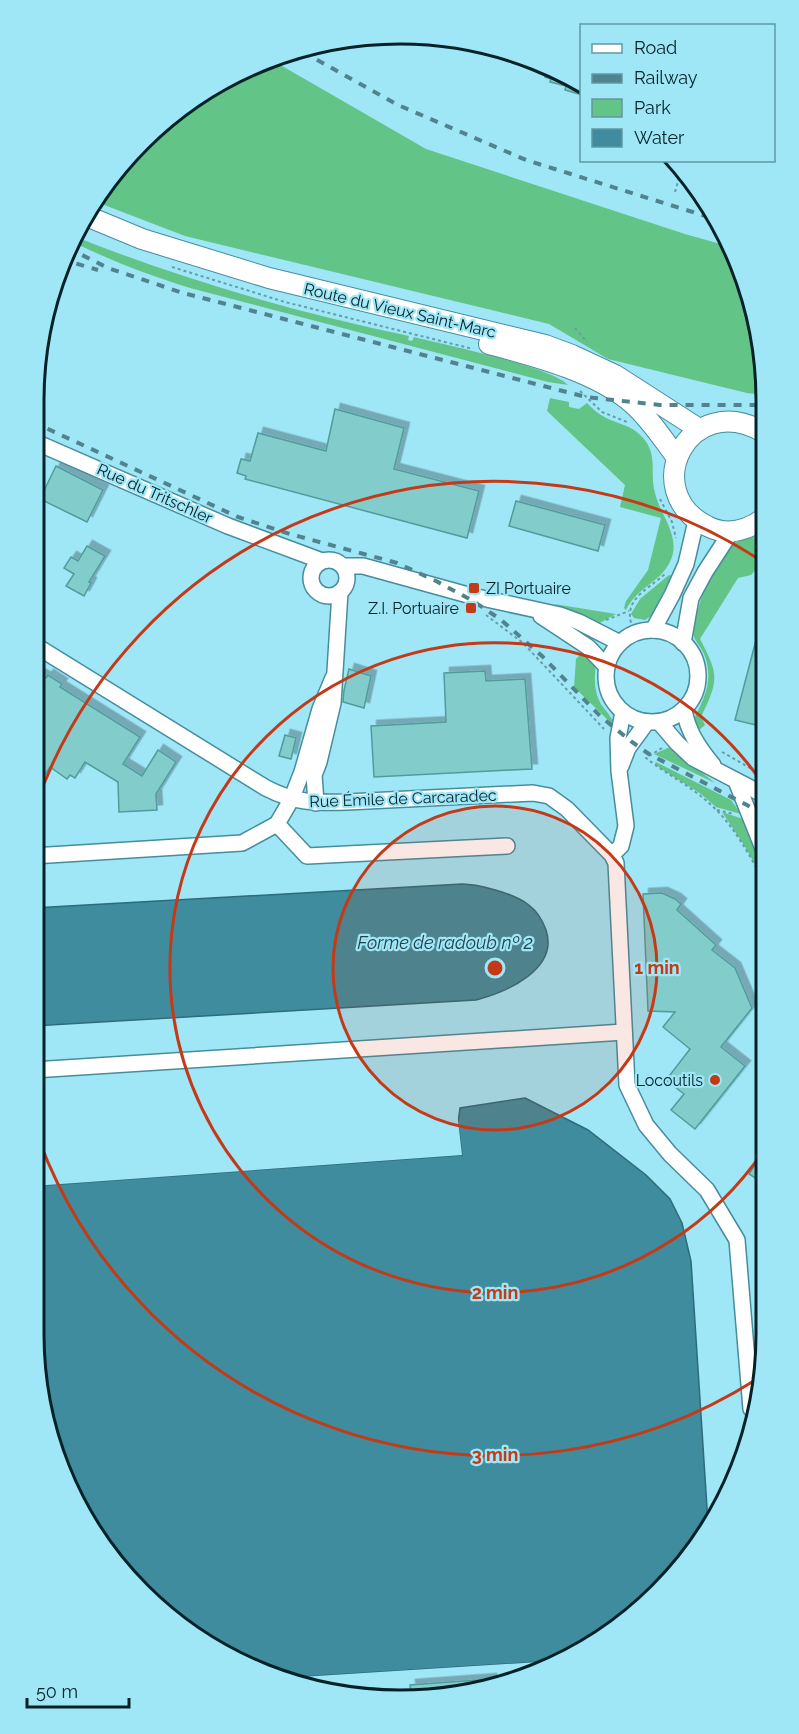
<svg xmlns="http://www.w3.org/2000/svg" width="799" height="1734" font-family="Raleway,sans-serif">
<defs>
<filter id="shadow"><feDropShadow dx="5.5" dy="-5.5" stdDeviation="0" flood-color="#0004"/></filter>
</defs>
<rect width="100%" height="100%" fill="#9fe6f7"/>
<g fill="#63c487">
<path d="M270 59 426 149 685 234 731 247 738 259 763 351V395L747 393 608 359 549 324 185 236 99 203 140 141 259 61Z"/>
<path d="M76 237C184 280 295 312 409 336L408 340 412 341 414 337C445 345 549 366 568 385L548 382 190 288C149 275 111 261 73 242Z"/>
<path d="M550 398 569 402V407L579 409 587 403C591 407 596 412 601 415 613 423 628 424 638 433 660 452 649 470 655 493 661 518 685 540 667 567 656 584 637 588 626 610L624 608 626 601 648 570 661 518 620 507 625 485 547 411Z"/>
<path d="M763 533V561L751 575 738 578 700 639C719 675 719 680 701 717L705 725 699 730 694 719C705 697 714 679 704 654 701 646 694 641 693 633 696 609 712 558 733 544 742 538 754 539 763 533Z"/>
<path d="M669 575 672 576 651 616 645 620 634 618 631 614 640 599Z"/>
<path d="M554 604 616 614 596 625Z"/>
<path d="M584 651 596 664C594 678 594 692 601 704 606 712 613 717 614 726L574 687 576 659Z"/>
<path d="M670 747 715 783 654 754Z"/>
<path d="M656 762 731 800 741 814 716 807 701 794 660 768 655 764Z"/>
<path d="M722 812 743 819 761 861 765 882 744 845Z"/>
</g>
<g fill="#3e8c9d" stroke="#2d6c7a" stroke-width="1.5">
<path d="M462 884C477 884 488 888 502 892 523 899 538 907 546 930 559 969 507 992 476 1000L33 1026V908Z"/>
<path d="M525 1098 588 1130 646 1175 670 1199 682 1223 691 1261 708 1523 675 1576 582 1652 555 1661 285 1678 217 1652 124 1576 53 1453 33 1334V1186L462 1155 458 1123 460 1108Z"/>
</g>
<g fill="#9fe6f7">
<path d="M457 1112 462 1155 33 1186V1183L459 1152 455 1123Z"/>
<path d="M555 1661 544 1665 292 1680 285 1678Z"/>
</g>
<g fill="#82cdcc" stroke="#519c9b" stroke-width="1.5" filter="url(#shadow)">
<path d="M514 56 539 61 582 85V95L565 90 566 86 550 82 551 79 545 77 546 74 512 63Z"/>
<path d="M335 409 404 428 394 469 479 491 467 538 245 479 246 476 237 473 241 459 250 461 258 433 326 451Z"/>
<path d="M56 466 103 490 87 522 40 499Z"/>
<path d="M516 501 605 525 598 551 509 526Z"/>
<path d="M87 546 105 556 89 582 91 583 84 596 66 586 74 574 64 568 71 557 78 561Z"/>
<path d="M760 625 764 626V727L735 720Z"/>
<path d="M349 669 371 676 364 708 343 702 344 690Z"/>
<path d="M33 671 46 678 48 675 62 684 60 687 140 737 123 764 142 776 158 750 176 762 156 794 157 810 119 812 118 782 85 762 75 778 70 775 67 779 50 767 44 776 33 768Z"/>
<path d="M485 671 486 681 525 679 532 769 374 777 371 726 446 722 444 673Z"/>
<path d="M285 735 296 738 291 759 279 756Z"/>
<path d="M662 893 675 899 681 904 677 910 716 945 712 950 735 968 752 1008 721 1047 745 1066 695 1129 671 1110 684 1094 666 1080 690 1049 663 1027 675 1012 648 1011 643 894Z"/>
<path d="M765 1150V1173L766 1185 749 1174Z"/>
<path d="M491 1679 492 1683 448 1698 411 1697 410 1685Z"/>
</g>
<g fill="none" stroke-linecap="round" stroke-linejoin="round">
<g stroke="#468d9d" stroke-width="18">
<g id="minor">
<path d="M33 441 228 526 322 561"/>
<circle cx="329" cy="578" r="18"/>
<path d="M343 566H363L468 595 560 615 579 622 620 643"/>
<path d="M541 616 588 647 607 667"/>
<path d="M653 630 672 595 686 564 696 521"/>
<circle cx="652" cy="676" r="46"/>
<path d="M683 643 691 598 705 572 731 532"/>
<path d="M33 644 266 788C295 803 315 803 347 802L533 793 549 796 567 809 612 855 616 863 627 1085 646 1125 670 1154 707 1190 737 1240 751 1409"/>
<path d="M684 710C688 732 699 748 713 765"/>
<path d="M659 722 677 743 693 758 764 795"/>
<path d="M621 766 628 748 647 722"/>
<path d="M736 781 764 851"/>
<path d="M316 803 314 775 319 762 333 703 340 592"/>
<path d="M277 824 307 856 507 846"/>
<path d="M612 855 621 846 626 826 619 771 618 738 623 712"/>
<path d="M33 856 242 843 277 824 291 800 302 772 320 709 333 678"/>
<path d="M33 1070 624 1032"/>
</g>
</g>
<g stroke="#468d9d" stroke-width="22">
<g id="major">
<path d="M89 217 142 239 269 278 545 345 572 355 615 375 699 429"/>
<path d="M489 344C534 356 597 372 633 404 650 419 663 439 677 458"/>
<path d="M763 432C688 389 638 492 707 526 726 536 746 531 763 519"/>
</g>
</g>
<g stroke="#659daa" stroke-width="2" stroke-dasharray="3 3" stroke-linecap="butt">
<path d="M675 192 680 174 685 172"/>
<path d="M172 267 285 302 473 349"/>
<path d="M575 328 587 342"/>
<path d="M580 391 602 412 627 422"/>
<path d="M660 499 672 522 676 538"/>
<path d="M486 615 523 643 604 729"/>
<path d="M606 620 629 611"/>
<path d="M635 634C619 600 644 593 666 573"/>
<path d="M662 748 646 758C666 774 691 786 710 804 734 825 750 856 765 884"/>
<path d="M722 752 764 776"/>
<path d="M717 810 734 814"/>
</g>
<use href="#minor" stroke="#fff" stroke-width="15"/>
<use href="#major" stroke="#fff" stroke-width="20"/>
<g stroke="#51838e" stroke-width="4" stroke-dasharray="8 8" stroke-linecap="butt">
<path d="M303 52 398 105 526 160 715 219"/>
<path d="M68 248 108 268 183 293 586 397 660 405H763"/>
<path d="M61 259 98 270"/>
<path d="M33 422 238 517 290 534 397 563 436 581 473 601 500 619 542 656 600 716 632 742 649 754 764 814"/>
</g>
</g>
<circle cx="495" cy="968" r="162" fill="#c43a17" fill-opacity=".12"/>
<g fill="none" stroke="#c43a17" stroke-width="3">
<circle cx="495" cy="968" r="162"/>
<path d="M764 1150A325 325 0 1 1 763 784"/>
<path d="M757 1379A487 487 0 0 1 33 1123M33 813A487 487 0 0 1 760 560"/>
</g>
<g fill="#c43a17" stroke="#9fe6f7" stroke-width="2">
<rect x="468" y="582" width="12" height="12" rx="3"/>
<rect x="465" y="602" width="12" height="12" rx="3"/>
<circle cx="715" cy="1080" r="6"/>
</g>
<g text-anchor="middle" stroke-width="4.5" stroke-linejoin="round" paint-order="stroke">
<g font-size="16" fill="#042228" stroke="#9fe6f7">
<text transform="translate(400 310) rotate(13)" y="6">Route du Vieux Saint-Marc</text>
<text transform="translate(155 493) rotate(24)" y="6">Rue du Tritschler</text>
<text transform="translate(403 798) rotate(-2)" y="6">Rue Émile de Carcaradec</text>
</g>
<g font-size="16" fill="#042228" stroke="#9fe6f7" text-anchor="end">
<text x="486" y="594" text-anchor="start">ZI Portuaire</text>
<text x="459" y="614">Z.I. Portuaire</text>
<text x="703" y="1086">Locoutils</text>
</g>
<g font-size="18" font-style="italic" fill="#274147" stroke="#9fe6f7">
<text x="445" y="949">Forme de radoub nº 2</text>
</g>
</g>
<path d="M0 0H799V1734H0ZM400 44H400A356 356 0 0 1 756 400V1334A356 356 0 0 1 400 1690H400A356 356 0 0 1 44 1334V400A356 356 0 0 1 400 44Z" fill="#9fe6f7" fill-rule="evenodd"/>
<path fill="none" stroke="#042228" stroke-width="3" d="M400 44H400A356 356 0 0 1 756 400V1334A356 356 0 0 1 400 1690H400A356 356 0 0 1 44 1334V400A356 356 0 0 1 400 44Z"/>
<circle cx="495" cy="968" r="9" fill="#c43a17" stroke="#9fe6f7" stroke-width="3"/>
<g font-size="18" text-anchor="middle" font-weight="bold" fill="#c43a17" stroke="#9fe6f7" stroke-width="4.5" stroke-linejoin="round" paint-order="stroke">
<text x="657" y="974">1 min</text>
<text x="495" y="1299">2 min</text>
<text x="495" y="1461">3 min</text>
</g>
<rect x="580" y="24" width="195" height="138" fill="#9fe6f7" stroke="#6198a4" stroke-width="1.5"/>
<rect x="592" y="44" width="30" height="9" fill="#ffffff" stroke="#6198a4" stroke-width="1.5"/>
<text x="634" y="54" font-size="18" fill="#042228">Road</text>
<rect x="592" y="74" width="30" height="9" fill="#51838e" stroke="#6198a4" stroke-width="1.5"/>
<text x="634" y="84" font-size="18" fill="#042228">Railway</text>
<rect x="592" y="99" width="30" height="18" fill="#63c487" stroke="#6198a4" stroke-width="1.5"/>
<text x="634" y="114" font-size="18" fill="#042228">Park</text>
<rect x="592" y="129" width="30" height="18" fill="#3e8c9d" stroke="#6198a4" stroke-width="1.5"/>
<text x="634" y="144" font-size="18" fill="#042228">Water</text>
<path d="M27 1698v9h102v-9" fill="none" stroke="#042228" stroke-width="3"/>
<text x="36" y="1698" font-size="18" fill="#042228" stroke="#9fe6f7" stroke-width="4.5" paint-order="stroke">50 m</text>
</svg>
